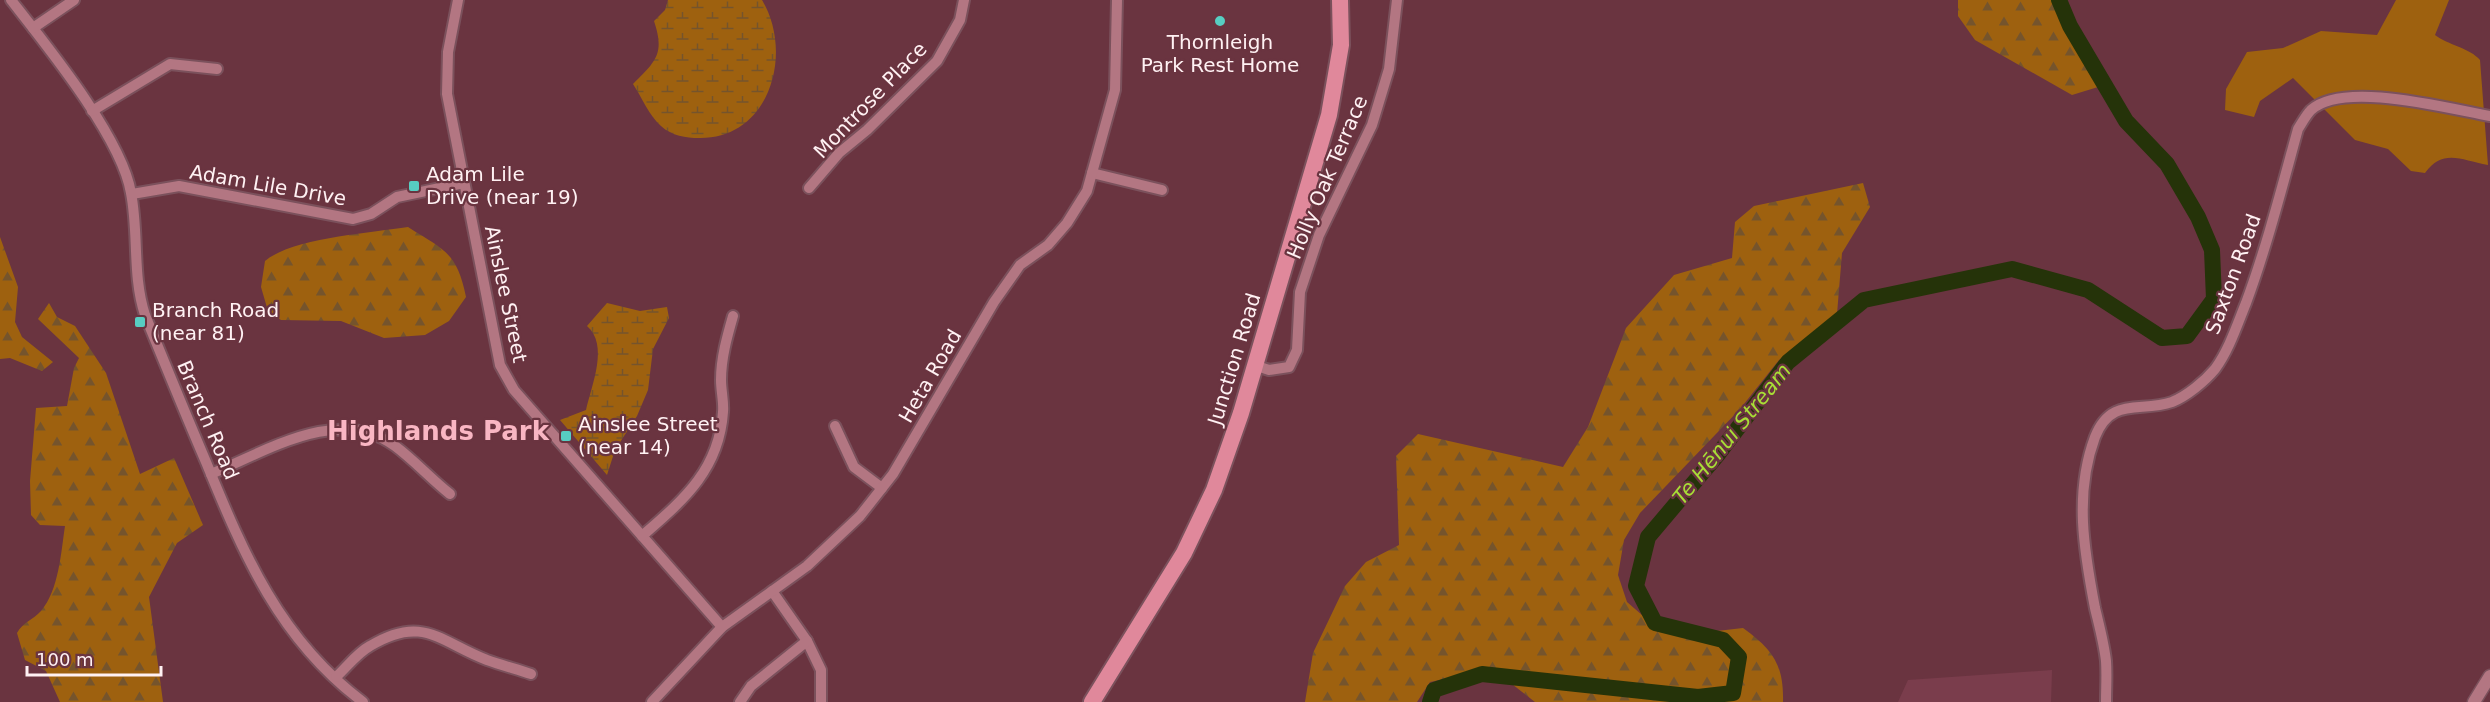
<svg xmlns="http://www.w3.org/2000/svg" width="2490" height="702" font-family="'DejaVu Sans',sans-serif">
<defs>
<pattern id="forest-firs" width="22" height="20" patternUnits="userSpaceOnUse" patternTransform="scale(1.5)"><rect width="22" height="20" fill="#9e610f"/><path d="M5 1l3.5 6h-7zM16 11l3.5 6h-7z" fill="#75542c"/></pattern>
<pattern id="wetland-marsh" width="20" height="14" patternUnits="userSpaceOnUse" patternTransform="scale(1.5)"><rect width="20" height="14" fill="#9e610f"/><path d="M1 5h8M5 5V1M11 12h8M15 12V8" fill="none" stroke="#75542c"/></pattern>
</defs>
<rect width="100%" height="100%" fill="#6a3440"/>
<path fill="#7a3d4c" d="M2052 670 2051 702H1898L1908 680Z"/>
<path fill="#9e610f" d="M2396 0H2449L2435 35C2448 45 2470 48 2480 60L2488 165C2461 160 2443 148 2425 173L2411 171 2388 149 2355 140 2293 78 2260 101 2254 117 2225 110 2226 89 2247 52 2283 48 2321 31 2377 35Z"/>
<g fill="url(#forest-firs)">
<path d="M1958 0H2056L2098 87 2072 95 1975 40 1958 16Z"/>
<path d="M1863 183 1870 207 1842 253 1837 314 1779 360 1740 409 1640 513 1624 540 1618 575 1627 602 1650 622 1691 634 1743 628C1772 649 1784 664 1783 702H1535L1503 677 1463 675 1430 682 1417 702H1305L1313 653 1345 586 1366 562 1399 545 1396 456 1418 434 1563 467 1588 427 1626 328 1674 275 1732 258 1735 222 1754 206Z"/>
<path d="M408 227C444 250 457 252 466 297L449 321 425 335 384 338 341 321 281 320 268 311 261 287 265 261C292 238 370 233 408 227Z"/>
<path d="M0 237 18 287 15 322 22 337 53 362 42 371 10 358 0 359Z"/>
<path d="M49 303 57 317 75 326 106 373 140 474 174 458 203 525 177 543 149 597 163 702H60L46 671 25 660 17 633C23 622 33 620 41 611 59 590 61 552 65 526L40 525 31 515 30 481 36 408 67 406 74 368 79 358 38 319Z"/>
</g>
<g fill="url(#wetland-marsh)">
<path d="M668 0H762C794 53 770 139 699 138 686 138 672 136 661 126 650 117 641 96 633 84 656 61 665 54 654 21L665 10Z"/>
<path d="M607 303 640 311 667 307 669 318 653 349 648 390 637 416 615 450 607 475 560 420 586 410C592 384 609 345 587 326Z"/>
</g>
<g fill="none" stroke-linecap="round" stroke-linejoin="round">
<path stroke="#253309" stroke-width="16" d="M1430 702 1434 690 1482 674 1698 697 1733 693 1739 657 1723 640 1655 623 1636 586 1648 537 1719 453 1788 362 1864 300 2012 269 2088 290 2162 338 2187 336 2214 299 2212 250 2198 217 2167 164 2126 121 2070 26 2059 0"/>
<g stroke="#7b515c" stroke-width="14">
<g id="minor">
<path d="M11 0C47 46 122 138 131 193 139 234 132 275 145 315 165 364 185 413 206 462 244 555 280 640 363 702"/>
<path d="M458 0 448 52 447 94 500 365 514 390 722 627"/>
<path d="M33 28 74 0"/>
<path d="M92 111 170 64 217 69"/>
<path d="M1092 173 1162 190"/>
<path d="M809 188 839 153 867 130 937 61 960 20 964 0"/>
<path d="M132 194 179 186 353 219 371 214 397 197 464 183"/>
<path d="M1254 365 1269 370 1289 367 1297 350 1300 292 1319 235 1372 125 1389 69 1397 0"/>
<path d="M835 426 854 467 882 488"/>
<path d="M211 474C265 452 339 404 395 446 414 460 431 479 450 494"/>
<path d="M642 536C682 501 719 471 723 412 724 402 721 391 721 380 721 358 727 337 733 316"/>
<path d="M772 591 807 641 821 670V702"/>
<path d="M336 677C347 667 357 653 370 646 423 614 440 642 487 660 501 665 516 669 531 674"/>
<path d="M652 702 722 627 807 566 860 516 893 474 994 302 1020 265 1048 245 1067 223 1087 191 1115 90 1117 0"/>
<path d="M740 702 751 686 807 641"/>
<path d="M2106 702C2106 688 2107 675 2106 661 2104 643 2099 625 2095 608 2084 551 2074 493 2095 437 2111 396 2140 413 2172 402 2187 396 2205 381 2215 369 2229 350 2237 325 2246 303 2267 246 2282 187 2298 129 2302 123 2306 115 2311 110 2343 80 2450 109 2490 116"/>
</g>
</g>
<g stroke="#7b515c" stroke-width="15">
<path id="tertiary" d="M2474 702 2490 676"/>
</g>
<g stroke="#7b515c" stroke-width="20">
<path id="trunk" d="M1092 702 1184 553 1214 490 1241 413 1329 115 1341 45 1340 0"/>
</g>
<use href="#minor" stroke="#b37682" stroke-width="10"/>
<use href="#tertiary" stroke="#b37682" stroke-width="12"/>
<use href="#trunk" stroke="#e0889b" stroke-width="16"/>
</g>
<g fill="#57cec2" stroke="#6a3440" stroke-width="2">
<circle cx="1220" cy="21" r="6"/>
<rect x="408" y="180" width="12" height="12" rx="3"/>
<rect x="134" y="316" width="12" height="12" rx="3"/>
<rect x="560" y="430" width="12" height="12" rx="3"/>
</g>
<g text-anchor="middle" stroke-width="4.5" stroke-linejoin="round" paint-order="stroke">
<g font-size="20" fill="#fff1f3" stroke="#6a3440" text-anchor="start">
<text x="1220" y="49" text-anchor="middle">Thornleigh<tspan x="1220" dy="23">Park Rest Home</tspan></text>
<text x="426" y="181">Adam Lile<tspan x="426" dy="23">Drive (near 19)</tspan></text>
<text x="152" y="317">Branch Road<tspan x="152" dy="23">(near 81)</tspan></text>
<text x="578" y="431">Ainslee Street<tspan x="578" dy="23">(near 14)</tspan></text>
</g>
<g font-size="20" fill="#fff1f3" stroke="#6a3440">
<text transform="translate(870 100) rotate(-46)" y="7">Montrose Place</text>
<text transform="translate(1327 177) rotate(-67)" y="7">Holly Oak Terrace</text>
<text transform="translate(268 185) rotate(10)" y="7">Adam Lile Drive</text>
<text transform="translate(2233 274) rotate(-70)" y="7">Saxton Road</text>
<text transform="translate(506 294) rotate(78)" y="7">Ainslee Street</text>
<text transform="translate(1234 359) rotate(-73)" y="7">Junction Road</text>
<text transform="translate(930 376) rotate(-60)" y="7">Heta Road</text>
<text transform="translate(208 420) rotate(67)" y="7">Branch Road</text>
</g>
<g font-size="21" font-style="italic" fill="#a8de36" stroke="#6a3440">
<text transform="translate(1732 434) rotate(-51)" y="7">Te Hēnui Stream</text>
</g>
<g font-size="26" font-weight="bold" fill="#f9b6c3" stroke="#6a3440">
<text x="438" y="440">Highlands Park</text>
</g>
</g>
<path d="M27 666v9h134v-9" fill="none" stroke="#fff1f3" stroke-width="3"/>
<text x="36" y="666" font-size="18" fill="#fff1f3" stroke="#6a3440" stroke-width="4.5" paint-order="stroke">100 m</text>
</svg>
